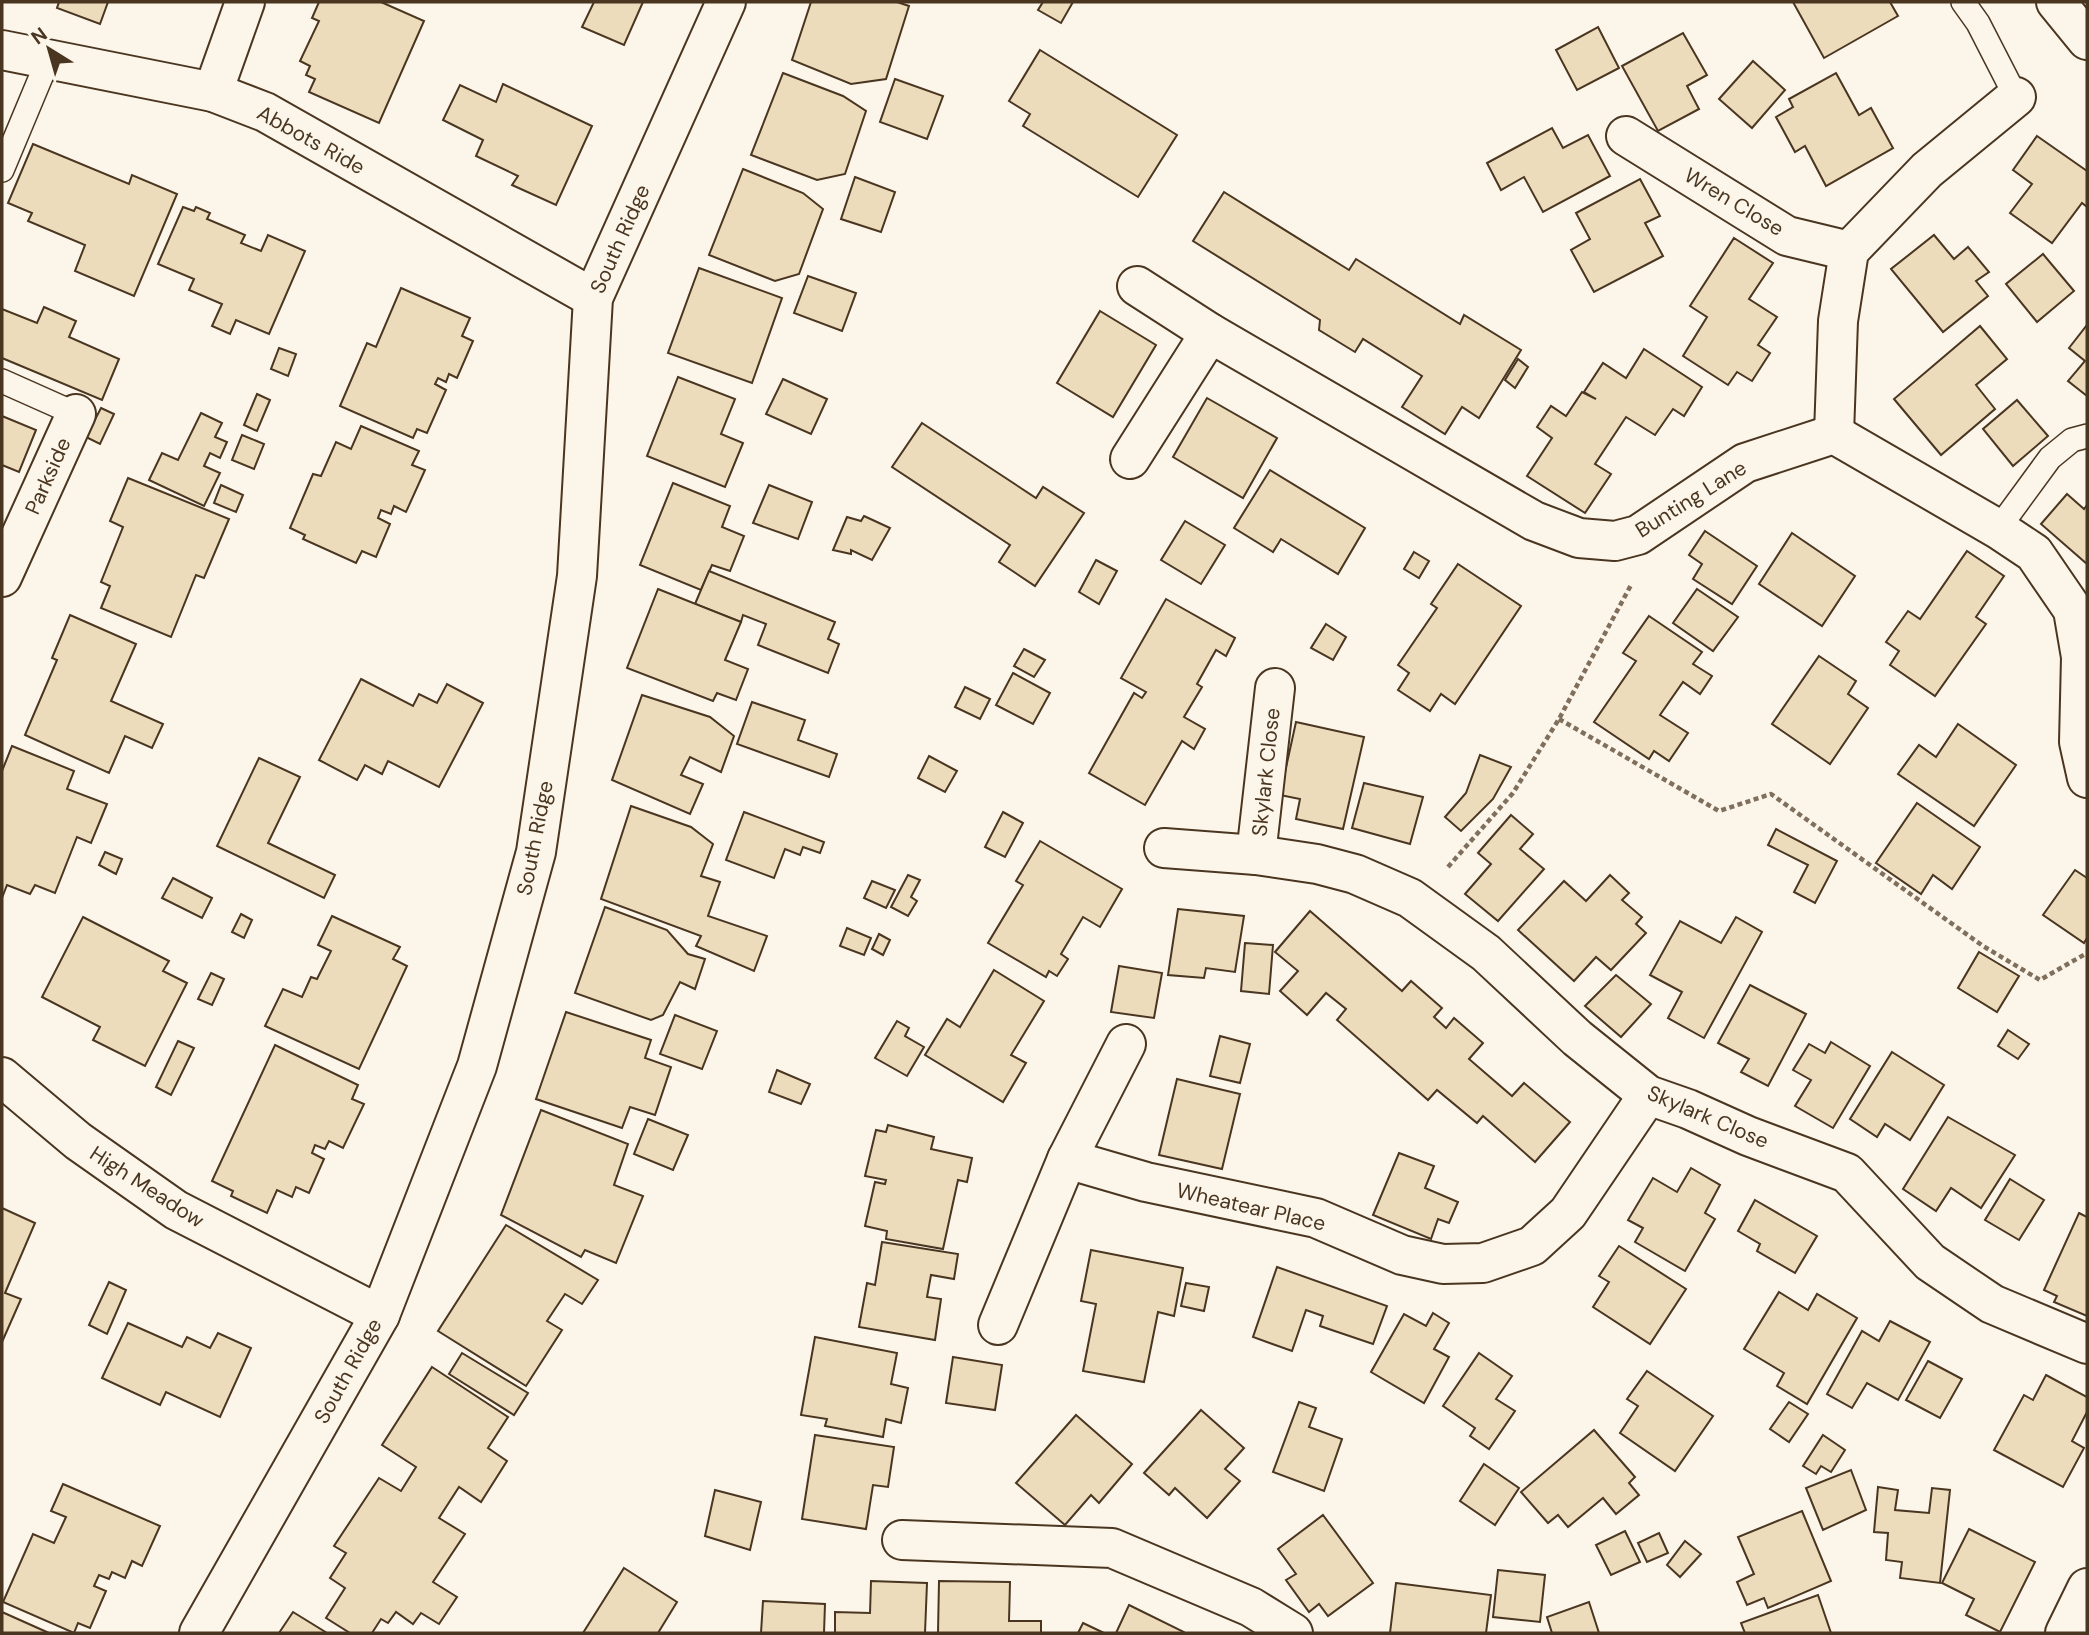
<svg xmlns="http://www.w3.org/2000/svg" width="2089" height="1635" font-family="'DM Sans',sans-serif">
<rect width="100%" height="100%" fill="#fbf6e9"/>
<g fill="#ecdcbc" stroke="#4a3520" stroke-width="2">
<path d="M59 2H108L100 24 57 8Z"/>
<path d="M319 2H381L424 21 379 123 309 92 315 79 306 75 310 66 300 61 319 21 312 18Z"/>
<path d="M594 2H643L624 45 582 27Z"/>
<path d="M811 2H897L909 6 886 79 851 84 792 60Z"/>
<path d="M1043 2H1073L1061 23 1038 10Z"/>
<path d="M1793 2H1890L1898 16 1824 58Z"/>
<path d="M1598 27 1619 68 1577 90 1556 50Z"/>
<path d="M1683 33 1707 75 1687 86 1699 109 1658 131 1622 66Z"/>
<path d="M1040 50 1177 135 1138 197 1023 126 1030 114 1009 101Z"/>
<path d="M1753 61 1785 90 1752 128 1719 99Z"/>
<path d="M783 73 843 96 866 111 845 174 817 180 751 155Z"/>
<path d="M1836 73 1859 115 1871 108 1893 148 1826 186 1805 146 1795 152 1776 117 1793 107 1789 99Z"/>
<path d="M895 79 943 96 927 139 880 122Z"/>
<path d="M503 84 592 126 556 205 512 185 518 176 476 156 483 140 443 120 460 85 496 102Z"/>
<path d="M1552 128 1563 148 1588 135 1610 176 1543 212 1524 177 1501 190 1487 163Z"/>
<path d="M2037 136 2087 171V207L2082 203 2052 243 2010 213 2032 184 2013 170Z"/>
<path d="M33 144 129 184 132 175 177 194 134 296 75 271 85 245 28 221 32 213 8 203Z"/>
<path d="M743 169 803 193 823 209 799 274 775 281 709 255Z"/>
<path d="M855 177 895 192 881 232 841 219Z"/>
<path d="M1640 179 1660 216 1645 223 1663 256 1594 292 1571 250 1590 239 1576 213Z"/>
<path d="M1224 192 1349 270 1356 259 1460 324 1464 315 1521 350 1479 418 1462 407 1445 434 1402 407 1422 376 1363 339 1355 352 1319 330 1320 320 1193 241Z"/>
<path d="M183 207 194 211 196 207 210 213 207 219 245 235 241 243 261 251 268 235 305 251 269 334 236 320 230 334 212 326 222 304 189 290 194 279 158 264Z"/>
<path d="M1934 235 1954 259 1968 247 1989 272 1976 281 1988 296 1943 332 1891 269Z"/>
<path d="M1734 238 1773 263 1749 299 1777 317 1758 345 1770 353 1752 381 1737 372 1728 385 1683 356 1707 317 1690 306Z"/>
<path d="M2043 254 2074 291 2037 322 2006 284Z"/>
<path d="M699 268 782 298 752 383 668 353Z"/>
<path d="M808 276 856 293 842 331 794 313Z"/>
<path d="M401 288 470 318 462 336 473 341 457 378 449 374 446 382 438 378 435 384 446 390 427 433 417 429 413 438 340 406 367 343 376 347Z"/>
<path d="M44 307 76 321 69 337 119 359 102 400 2 358V309L37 323Z"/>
<path d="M1100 311 1156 345 1113 417 1057 383Z"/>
<path d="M2087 325V396L2068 381 2085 361 2069 348Z"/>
<path d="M1980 326 2007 359 1976 385 1995 409 1941 455 1894 399Z"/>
<path d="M279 348 296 354 288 376 271 369Z"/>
<path d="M1644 349 1702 387 1684 416 1673 409 1655 435 1626 417 1595 464 1611 474 1585 513 1527 476 1552 438 1537 427 1551 406 1566 416 1582 392 1596 399 1584 392 1603 363 1626 378Z"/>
<path d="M1518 359 1528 367 1515 388 1505 380Z"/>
<path d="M678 377 735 399 721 434 743 443 725 487 647 456Z"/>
<path d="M783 379 827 399 811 434 766 414Z"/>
<path d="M257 394 270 400 257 431 244 425Z"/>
<path d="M1207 398 1277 438 1243 498 1173 457Z"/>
<path d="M2017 400 2048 436 2013 466 1983 429Z"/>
<path d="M101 408 114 414 100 444 86 437Z"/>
<path d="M201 413 222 423 215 437 227 442 220 458 210 453 204 466 220 473 204 506 149 480 162 453 178 460Z"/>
<path d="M2 416 36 430 19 472 2 465Z"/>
<path d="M922 423 1036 498 1043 487 1084 513 1035 586 999 562 1010 545 892 467Z"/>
<path d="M361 426 419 451 412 465 425 470 406 512 394 506 391 514 381 510 378 518 390 524 376 557 362 551 356 563 303 539 305 535 290 528 313 474 321 476 336 442 351 449Z"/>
<path d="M242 435 264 444 254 469 232 460Z"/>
<path d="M1270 470 1365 528 1338 574 1281 539 1273 552 1234 528Z"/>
<path d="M128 478 229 519 204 578 196 575 171 637 101 608 110 586 101 582 123 527 110 521Z"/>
<path d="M673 483 730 506 722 527 744 536 730 571 712 565 701 590 640 565Z"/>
<path d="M221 485 243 495 236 512 214 503Z"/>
<path d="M769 485 812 502 798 539 753 523Z"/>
<path d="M2067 494 2084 509 2087 505V564L2041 524Z"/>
<path d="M864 516 890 528 872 560 851 550V554L833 550 847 517 861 521Z"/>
<path d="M1185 521 1225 545 1201 584 1161 560Z"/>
<path d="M1705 531 1757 566 1732 604 1693 579 1702 564 1689 555Z"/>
<path d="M1792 533 1855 576 1822 626 1759 584Z"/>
<path d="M1967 551 2004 576 1976 617 1986 624 1935 696 1890 665 1899 651 1886 642 1908 611 1920 619Z"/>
<path d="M1414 552 1429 561 1419 578 1404 569Z"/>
<path d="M1096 560 1117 571 1099 604 1079 592Z"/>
<path d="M1458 564 1521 606 1455 704 1441 694 1430 711 1398 690 1409 673 1398 665 1437 608 1431 604Z"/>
<path d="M709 571 835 622 828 639 839 644 828 673 758 645 766 624 743 615 741 622 695 604Z"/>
<path d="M658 589 741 622 725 660 748 669 736 700 717 693 713 701 627 668Z"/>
<path d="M1697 589 1738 617 1713 651 1673 623Z"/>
<path d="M1166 599 1235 638 1226 656 1216 650 1197 684 1202 687 1184 717 1205 729 1194 749 1182 741 1145 805 1089 773 1134 693 1142 698 1146 692 1121 678Z"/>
<path d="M70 615 136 644 111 701 163 724 152 748 125 736 109 773 25 735 57 660 52 658Z"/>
<path d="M1649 616 1702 652 1693 664 1712 676 1700 694 1683 682 1660 715 1688 733 1669 761 1654 751 1649 759 1594 722 1636 661 1623 653Z"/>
<path d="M1326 624 1346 637 1333 660 1311 648Z"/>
<path d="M1024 649 1045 660 1034 677 1014 666Z"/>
<path d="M1819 656 1856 681 1848 694 1868 708 1830 764 1772 724Z"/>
<path d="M1013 673 1050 693 1033 724 996 705Z"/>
<path d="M361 679 413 706 419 694 437 703 447 684 483 703 439 787 388 761 382 774 365 765 357 780 319 760Z"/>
<path d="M965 687 990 699 980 719 955 707Z"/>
<path d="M642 695 710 717 734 736 721 772 690 757 681 775 703 784 690 814 612 780Z"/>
<path d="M752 702 805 720 798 740 837 754 829 777 737 744Z"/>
<path d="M1296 722 1364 737 1343 829 1296 819 1300 799 1280 795Z"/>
<path d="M1958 724 2016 765 1974 826 1898 774 1919 745 1936 757Z"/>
<path d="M12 746 74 771 67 789 107 804 91 843 77 837 55 893 35 885 30 894 7 885 2 898V771Z"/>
<path d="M1480 755 1511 767 1493 799 1461 831 1445 817 1466 793Z"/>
<path d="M929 756 957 771 945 792 918 778Z"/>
<path d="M259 758 300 777 268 843 335 875 324 898 217 846Z"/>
<path d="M1364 783 1423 797 1410 844 1352 828Z"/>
<path d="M1917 803 1980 847 1952 889 1933 875 1921 894 1876 863Z"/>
<path d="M631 806 691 827 713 844 701 876 720 882 708 916 767 936 754 971 696 946 701 936 601 899Z"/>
<path d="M744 812 824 842 820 853 803 847 800 855 785 849 774 878 726 860Z"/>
<path d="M1003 812 1023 823 1005 857 985 847Z"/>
<path d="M1511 815 1533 834 1520 849 1544 869 1498 921 1465 894 1491 864 1478 853Z"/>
<path d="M1776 829 1837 861 1815 903 1794 892 1808 865 1768 845Z"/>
<path d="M1040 841 1122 889 1100 927 1083 917 1061 954 1068 959 1057 976 1049 971 1046 977 988 943 1023 885 1016 881Z"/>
<path d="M105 852 122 859 116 874 99 865Z"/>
<path d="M2075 870 2087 878V938L2084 943 2043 915Z"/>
<path d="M908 875 920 880 911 897 917 901 908 916 891 907Z"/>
<path d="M1610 875 1629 893 1622 900 1642 917 1636 924 1646 933 1611 970 1596 957 1574 981 1518 930 1564 881 1586 901Z"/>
<path d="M173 878 212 898 202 918 162 898Z"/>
<path d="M872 881 895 890 886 908 864 898Z"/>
<path d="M605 907 667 930 688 954 705 959 695 989 680 982 663 1015 651 1020 575 993Z"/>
<path d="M1178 909 1244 916 1235 972 1206 968 1204 978 1168 975Z"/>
<path d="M1310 911 1402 991 1411 981 1442 1008 1434 1017 1446 1028 1454 1018 1483 1043 1469 1059 1512 1096 1524 1083 1570 1122 1535 1162 1483 1116 1477 1123 1437 1090 1428 1100 1337 1020 1346 1009 1326 993 1307 1015 1280 991 1298 971 1275 952Z"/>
<path d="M241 914 252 920 244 938 232 932Z"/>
<path d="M332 916 400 947 393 959 407 966 359 1069 265 1026 283 989 302 997 311 977 317 979 331 951 318 945Z"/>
<path d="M83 917 169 961 163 971 187 983 145 1066 93 1040 100 1027 42 997Z"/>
<path d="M1736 917 1762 932 1704 1038 1668 1018 1682 992 1650 975 1680 921 1721 943Z"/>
<path d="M847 928 871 938 864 955 840 946Z"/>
<path d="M879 934 890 940 883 955 872 949Z"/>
<path d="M1245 943 1273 945 1269 994 1241 991Z"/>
<path d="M1979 952 2019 976 1997 1012 1958 988Z"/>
<path d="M1119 966 1162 973 1154 1018 1111 1012Z"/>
<path d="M994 970 1044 1001 1011 1055 1026 1063 1003 1102 925 1055 947 1019 960 1027Z"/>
<path d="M211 973 224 979 212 1005 198 999Z"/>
<path d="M1616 975 1651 1004 1621 1037 1585 1006Z"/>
<path d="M1750 985 1806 1014 1768 1086 1741 1072 1749 1059 1718 1043Z"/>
<path d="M566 1012 651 1040 645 1058 671 1067 655 1115 630 1107 622 1128 536 1099Z"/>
<path d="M675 1015 717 1031 702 1069 660 1054Z"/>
<path d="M897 1021 909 1028 905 1036 924 1047 907 1076 875 1058Z"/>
<path d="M2008 1030 2029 1044 2018 1059 1998 1046Z"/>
<path d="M1220 1036 1250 1044 1240 1083 1210 1076Z"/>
<path d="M178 1041 194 1048 171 1095 156 1087Z"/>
<path d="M1831 1042 1870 1066 1833 1128 1795 1106 1811 1080 1793 1070 1809 1044 1825 1053Z"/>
<path d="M275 1045 358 1085 352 1099 364 1104 343 1148 329 1141 325 1149 315 1145 312 1153 324 1159 309 1193 296 1187 292 1197 277 1190 267 1213 231 1196 233 1191 212 1181Z"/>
<path d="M1892 1052 1944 1085 1910 1140 1885 1124 1877 1137 1850 1119Z"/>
<path d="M777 1070 810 1084 801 1104 769 1092Z"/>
<path d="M1177 1079 1240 1094 1222 1169 1159 1155Z"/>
<path d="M541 1110 628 1144 614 1185 643 1196 616 1263 585 1250 581 1257 501 1215Z"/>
<path d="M1948 1117 2015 1155 1981 1208 1951 1188 1936 1211 1903 1189Z"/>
<path d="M648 1119 688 1135 673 1170 634 1154Z"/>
<path d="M888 1125 934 1137 931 1149 972 1158 967 1182 958 1180 943 1249 886 1239 887 1231 865 1226 875 1182 885 1184 886 1180 865 1176 876 1130 886 1132Z"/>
<path d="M1399 1153 1434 1166 1425 1188 1458 1202 1449 1223 1438 1219 1431 1239 1373 1215Z"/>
<path d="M1691 1168 1720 1185 1705 1213 1715 1219 1685 1271 1635 1242 1643 1228 1628 1220 1653 1178 1677 1192Z"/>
<path d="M2010 1179 2044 1200 2019 1240 1985 1220Z"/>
<path d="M1755 1200 1817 1236 1795 1273 1757 1251 1760 1244 1738 1231Z"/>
<path d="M2 1208 35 1223 5 1293 21 1299 2 1342Z"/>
<path d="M2079 1213 2087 1217V1316L2054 1302 2057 1296 2044 1290Z"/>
<path d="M506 1225 598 1280 582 1304 565 1294 547 1321 562 1330 526 1386 438 1331Z"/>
<path d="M882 1242 958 1254 954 1279 931 1275 927 1297 941 1299 935 1340 859 1327 867 1283 875 1285Z"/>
<path d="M1619 1246 1686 1289 1650 1344 1593 1307 1609 1282 1599 1276Z"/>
<path d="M1091 1250 1183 1268 1174 1316 1158 1312 1144 1382 1083 1371 1096 1304 1081 1301Z"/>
<path d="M1277 1267 1387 1306 1373 1344 1320 1326 1323 1316 1306 1310 1292 1351 1253 1337Z"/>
<path d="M109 1282 126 1290 107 1334 89 1325Z"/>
<path d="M1186 1283 1209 1287 1204 1311 1181 1306Z"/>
<path d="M1779 1292 1808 1310 1817 1294 1857 1318 1807 1404 1777 1386 1784 1373 1744 1349Z"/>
<path d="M1433 1313 1449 1323 1434 1349 1449 1357 1424 1403 1371 1372 1404 1314 1426 1326Z"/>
<path d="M1890 1321 1930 1342 1898 1400 1867 1383 1852 1408 1827 1394 1862 1331 1879 1341Z"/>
<path d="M128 1323 182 1347 187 1337 210 1348 218 1333 251 1348 220 1417 166 1392 160 1405 102 1378Z"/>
<path d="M815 1337 897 1353 891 1384 908 1388 901 1423 886 1419 883 1437 825 1426 827 1419 801 1415Z"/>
<path d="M462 1353 528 1393 514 1415 449 1374Z"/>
<path d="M1479 1353 1512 1376 1496 1399 1515 1411 1489 1449 1470 1436 1475 1428 1443 1406Z"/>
<path d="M953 1357 1002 1365 995 1410 946 1403Z"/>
<path d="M1928 1361 1962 1379 1940 1418 1906 1400Z"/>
<path d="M432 1367 508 1417 488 1448 507 1461 481 1502 459 1487 439 1518 465 1534 433 1582 457 1597 439 1624 421 1613 413 1624 396 1612 388 1623 381 1619 372 1633H350L326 1618 345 1588 330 1578 346 1553 334 1546 379 1478 401 1491 416 1467 382 1445Z"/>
<path d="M1647 1371 1713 1416 1675 1471 1620 1433 1638 1406 1627 1399Z"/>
<path d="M2046 1375 2087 1397V1412L2072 1441 2084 1448 2063 1487 1994 1450 2024 1395 2033 1400Z"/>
<path d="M1299 1402 1316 1408 1309 1427 1342 1439 1324 1491 1273 1472Z"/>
<path d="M1789 1402 1808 1414 1789 1442 1770 1429Z"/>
<path d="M1201 1410 1244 1448 1225 1469 1240 1481 1207 1518 1175 1488 1169 1495 1144 1473Z"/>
<path d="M1076 1415 1132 1464 1099 1503 1091 1495 1065 1525 1016 1483Z"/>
<path d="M1594 1430 1635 1477 1629 1483 1639 1495 1616 1514 1603 1498 1568 1527 1558 1515 1548 1523 1521 1492Z"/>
<path d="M815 1435 894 1447 888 1487 873 1485 866 1529 802 1519Z"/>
<path d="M1823 1435 1845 1450 1831 1472 1821 1466 1816 1474 1803 1466Z"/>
<path d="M1484 1464 1519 1488 1495 1525 1460 1501Z"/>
<path d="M1851 1470 1866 1510 1823 1530 1806 1488Z"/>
<path d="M63 1484 160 1526 142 1566 132 1561 125 1578 112 1572 109 1579 99 1575 94 1586 106 1591 90 1628 78 1623 74 1633 3 1602 33 1534 54 1543 66 1517 51 1511Z"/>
<path d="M1878 1487 1898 1490 1895 1510 1929 1513 1932 1488 1950 1490 1940 1583 1900 1578 1902 1562 1886 1560 1888 1533 1874 1532Z"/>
<path d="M715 1490 761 1502 750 1550 705 1536Z"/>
<path d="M1802 1511 1831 1581 1768 1608 1764 1598 1747 1605 1737 1582 1754 1574 1738 1537Z"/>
<path d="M1323 1515 1373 1583 1328 1616 1319 1604 1309 1612 1286 1580 1296 1574 1278 1549Z"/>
<path d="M1969 1529 2035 1562 2000 1632 1966 1615 1974 1599 1942 1583Z"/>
<path d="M1625 1531 1640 1562 1611 1575 1596 1545Z"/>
<path d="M1659 1533 1668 1553 1647 1562 1638 1543Z"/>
<path d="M1685 1541 1701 1554 1680 1577 1667 1565Z"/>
<path d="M624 1568 677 1602 658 1633H583Z"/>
<path d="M1498 1570 1545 1575 1540 1622 1493 1617Z"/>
<path d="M871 1581 927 1583 925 1633H835V1612L870 1613Z"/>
<path d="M939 1581 1010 1582 1009 1621H1041V1633H938Z"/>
<path d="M1396 1583 1491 1595 1486 1633H1390Z"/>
<path d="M1818 1595 1831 1633H1745L1741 1623Z"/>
<path d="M763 1601 825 1604 824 1633H761Z"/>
<path d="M1589 1602 1599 1633H1552L1547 1617Z"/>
<path d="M1129 1605 1184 1632V1633H1116Z"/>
<path d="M2 1612 49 1633H2Z"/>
<path d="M293 1612 327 1633H279Z"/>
<path d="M1083 1623 1104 1633H1078Z"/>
</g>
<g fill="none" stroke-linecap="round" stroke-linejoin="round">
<g stroke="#4a3520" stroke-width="26">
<g id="lane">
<path d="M1963 2 1978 23 2016 97"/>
<path d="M2 170 48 60"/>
<path d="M2 381 76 414"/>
<path d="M1998 529 2050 458 2072 440 2087 436"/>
</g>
</g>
<g stroke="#4a3520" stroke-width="42">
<g id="street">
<path d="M2 50 213 92 265 112 593 298"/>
<path d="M213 92 245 2"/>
<path d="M1626 136 1787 236 1849 251"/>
<path d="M1137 286 1210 333 1534 521 1579 538 1615 541 1638 535 1745 463 1834 434 1998 529 2034 553 2073 610 2081 657 2079 742 2087 778"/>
<path d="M1834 434 1838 321 1849 251 1927 170 2016 97"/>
<path d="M1130 459 1210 333"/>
<path d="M2 577 76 414"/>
<path d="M1164 848 1256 855 1317 864 1355 874 1410 898 1486 953 1577 1038 1648 1095 1688 1109 1748 1136 1847 1173 1930 1262 1992 1304 2087 1344"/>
<path d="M1256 855 1275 688"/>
<path d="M2 1077 78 1141 176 1210 380 1315"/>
<path d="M1067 1159 1146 1182 1316 1218 1402 1255 1443 1264 1483 1263 1532 1246 1568 1213 1648 1095"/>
<path d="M998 1325 1067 1159 1126 1044"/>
<path d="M902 1540 1112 1548 1251 1607 1293 1633"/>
<path d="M199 1633 380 1315 477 1066 536 852 577 576 593 298 726 2"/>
<path d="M2065 1633 2087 1588"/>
</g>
</g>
<g stroke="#4a3520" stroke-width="42">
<path id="secondary" d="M2056 2 2087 40"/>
</g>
<g stroke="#7f6f5c" stroke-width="4.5" stroke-dasharray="5 3.5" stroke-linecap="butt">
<path d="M1559 719 1719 811 1771 794 1983 946 2040 980 2087 953"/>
<path d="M1448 867 1513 793 1559 719 1631 585"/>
</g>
<use href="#lane" stroke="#fbf6e9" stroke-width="23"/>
<use href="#street" stroke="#fbf6e9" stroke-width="38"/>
<use href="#secondary" stroke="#fbf6e9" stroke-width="38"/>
</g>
<g text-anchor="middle" stroke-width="5" stroke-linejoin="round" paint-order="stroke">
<g font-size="21" fill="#4a3520" stroke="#fbf6e9">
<text transform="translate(311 140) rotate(29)" y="7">Abbots Ride</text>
<text transform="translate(1734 202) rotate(31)" y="7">Wren Close</text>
<text transform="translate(620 239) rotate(-66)" y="7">South Ridge</text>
<text transform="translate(48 476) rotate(-66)" y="7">Parkside</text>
<text transform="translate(1691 499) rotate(-32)" y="7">Bunting Lane</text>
<text transform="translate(1266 772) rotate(-84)" y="7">Skylark Close</text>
<text transform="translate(535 838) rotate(-79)" y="7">South Ridge</text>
<text transform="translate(1708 1117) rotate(23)" y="7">Skylark Close</text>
<text transform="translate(147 1187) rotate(33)" y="7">High Meadow</text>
<text transform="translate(1251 1207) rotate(13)" y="7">Wheatear Place</text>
<text transform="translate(348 1371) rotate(-61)" y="7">South Ridge</text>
</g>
</g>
<rect width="2089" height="1635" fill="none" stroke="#4a3520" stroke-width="7"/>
<g transform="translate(49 49) rotate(323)" stroke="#fbf6e9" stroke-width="5" paint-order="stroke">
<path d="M0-5L12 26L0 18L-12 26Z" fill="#4a3520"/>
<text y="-10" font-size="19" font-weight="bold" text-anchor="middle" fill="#4a3520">N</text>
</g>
</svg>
